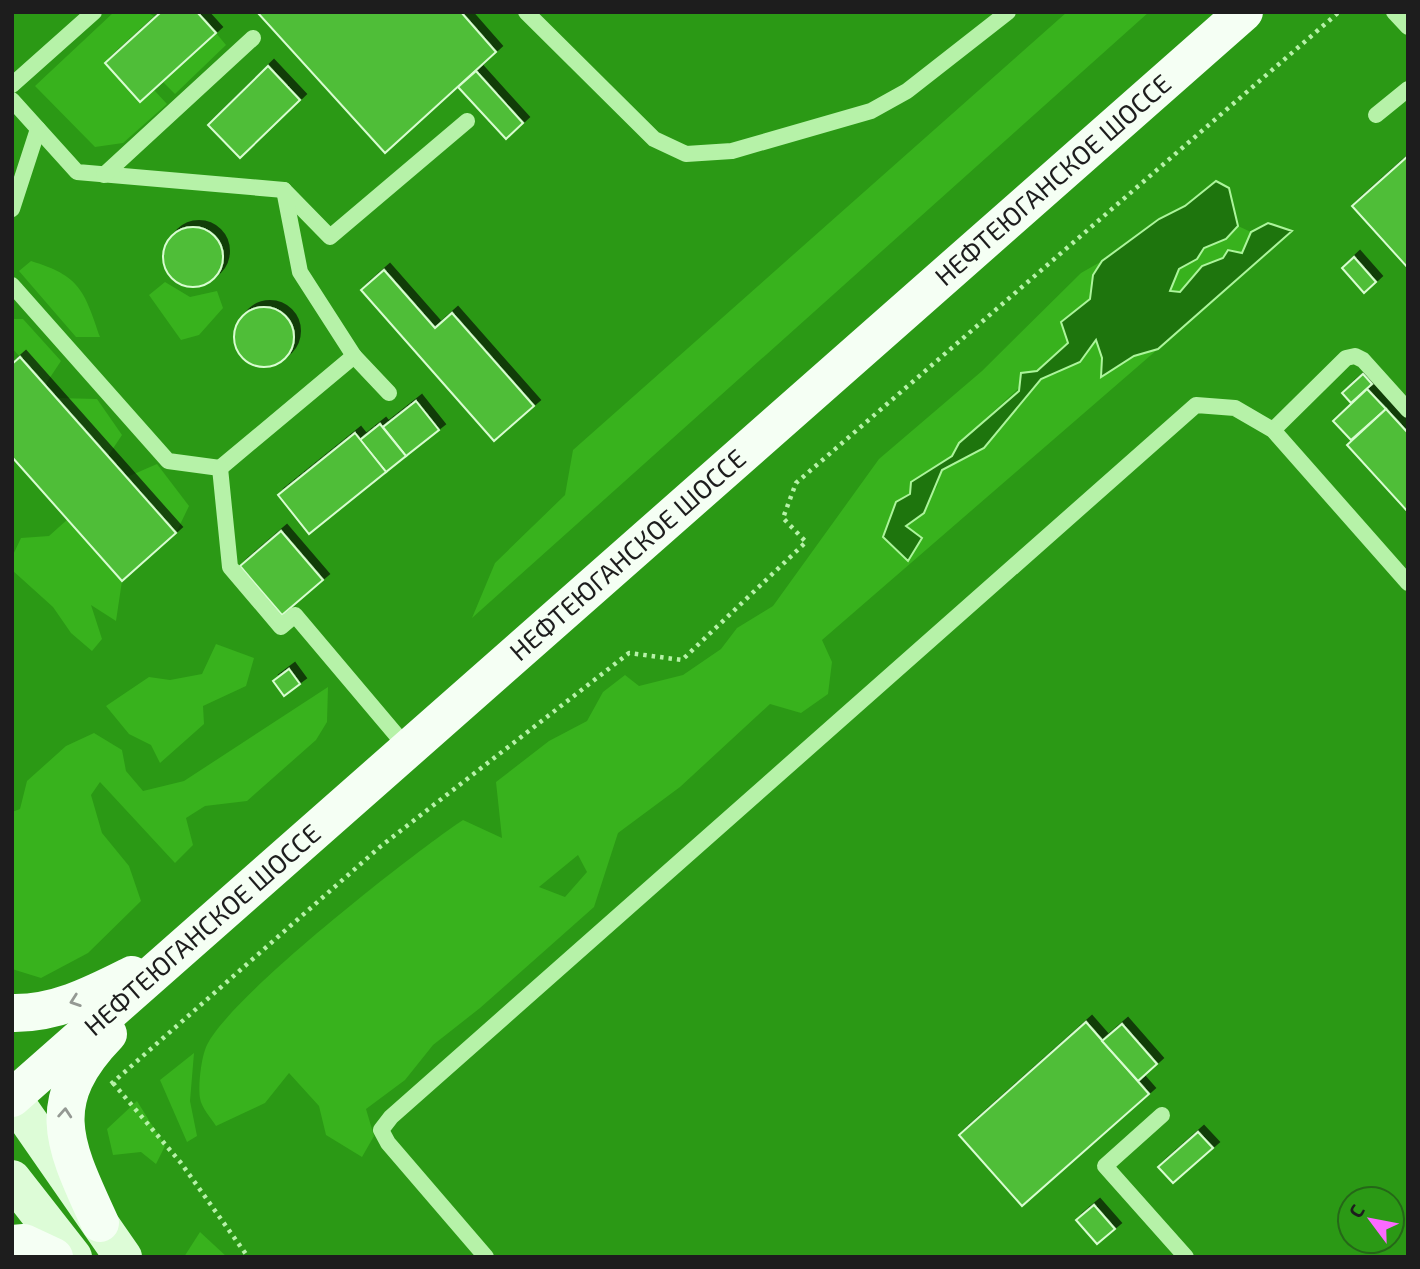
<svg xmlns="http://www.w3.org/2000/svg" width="1420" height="1269" font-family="'Exo 2',sans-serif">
<defs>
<filter id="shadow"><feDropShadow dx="6" dy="-6" stdDeviation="0" flood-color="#0009"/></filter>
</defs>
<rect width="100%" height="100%" fill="#2b9915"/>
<g fill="#38b21d" fill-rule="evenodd">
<path d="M114 12H146L156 17 105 63 140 102 154 90 167 104 123 143 95 147 35 86Z"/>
<path d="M1067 12H1149L472 618 495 563 565 495 573 450Z"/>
<path d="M216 33 226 45 175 94 163 82Z"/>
<path d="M1238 226 1251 232 1242 253 1202 266 1180 293 1169 291 1179 269 1197 259 1204 248 1226 239Z"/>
<path d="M31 261C80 276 84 290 100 337H76L19 271Z"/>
<path d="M1102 261 1093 275 1090 299 1061 322 1069 342 959 443 952 456 911 482 906 527 937 487 942 469 984 448 1041 379 1058 373 1096 340 1102 358 1101 376 1134 356 1158 349 822 640 832 662 828 694 801 713 770 704 680 787 618 833 594 907 480 1008 433 1045 405 1080 366 1109 374 1136 362 1157 326 1135 319 1106 289 1073 265 1103 216 1126C211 1118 201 1107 200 1098 198 1086 201 1061 205 1050 218 1005 416 851 463 820L502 838 496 782 549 741 587 721 603 692 625 675 639 686 683 675 721 649 737 628 773 606 879 459 982 371 1081 273ZM578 855 587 872 565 897 539 887Z"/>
<path d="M165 282 190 297 217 291 223 308 199 335 181 340 149 295Z"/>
<path d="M12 319H23L61 361 45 385 12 348Z"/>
<path d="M57 398 97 399 122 435 108 456Z"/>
<path d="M157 464 189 506 176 533 127 477Z"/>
<path d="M68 519 122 581 116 621 91 605 102 639 92 651 71 633 53 607 12 570V557L21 538 49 536Z"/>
<path d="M216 644 254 658 246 686 203 706 204 724 160 763 151 745 129 734 106 706 149 677 170 680 202 674Z"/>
<path d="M328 687 327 722 316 740 247 801 205 806 186 818 193 845 175 863 100 782 91 795 102 833 129 866 141 901 88 953 41 978 12 969V812L20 809 27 781 66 746 94 733 122 750 126 771 143 791 184 781Z"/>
<path d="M194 1053 190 1101 197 1136 187 1142 160 1080Z"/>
<path d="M137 1101 165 1146 156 1164 141 1152 113 1155 107 1129Z"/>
<path d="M200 1232 227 1257H184Z"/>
</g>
<path fill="#1e750d" stroke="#acf59b" stroke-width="2" d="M1216 181 1229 188 1238 226 1226 239 1204 248 1197 259 1179 269 1170 291 1180 292 1202 266 1223 258 1228 250 1242 253 1251 232 1268 223 1292 231 1158 349 1134 356 1101 377 1102 358 1096 340 1080 362 1041 379 984 448 942 470 924 513 906 526 922 538 908 561 883 537 896 502 910 494 911 482 952 456 959 443 1019 391 1021 373 1037 371 1068 343 1061 322 1090 299 1093 275 1102 261 1159 219 1185 206Z"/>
<g fill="#50be39" stroke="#d8fdd0" stroke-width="2" filter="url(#shadow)">
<path d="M161 12H197L216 33 140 102 105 63Z"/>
<path d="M257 12H461L496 52 385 153Z"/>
<path d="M268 66 300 100 240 158 208 125Z"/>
<path d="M476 71 523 123 506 139 458 87Z"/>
<path d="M1408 156V268L1352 206Z"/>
<circle cx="193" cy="257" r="30"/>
<path d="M1354 257 1376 282 1364 293 1342 268Z"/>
<path d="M384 270 435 328 452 313 534 406 494 441 361 290Z"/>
<circle cx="264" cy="337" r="30"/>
<path d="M20 357 176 533 122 581 12 457V364Z"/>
<path d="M1363 374 1372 384 1351 403 1342 393Z"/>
<path d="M1367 389 1386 409 1351 440 1333 421Z"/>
<path d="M416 401 439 430 406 456 383 427Z"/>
<path d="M1386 409 1408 433V512L1347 445Z"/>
<path d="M380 424 406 456 386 472 360 440Z"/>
<path d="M355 433 386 472 309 534 278 495Z"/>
<path d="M281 531 323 580 282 615 240 566Z"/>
<path d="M289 669 300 684 284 696 273 681Z"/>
<path d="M1086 1022 1149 1094 1022 1206 959 1135Z"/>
<path d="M1122 1024 1157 1064 1138 1081 1102 1041Z"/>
<path d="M1198 1132 1213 1148 1173 1183 1158 1167Z"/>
<path d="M1094 1205 1115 1229 1097 1244 1076 1220Z"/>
</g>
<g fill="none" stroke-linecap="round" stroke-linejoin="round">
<g stroke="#b6f2a8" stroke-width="4.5" stroke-dasharray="3.5 5" stroke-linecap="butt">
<path d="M113 1083 181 1163 248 1257"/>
<path d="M111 1084 381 846 629 653 682 660 806 542 783 518 796 483 1339 12"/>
</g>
<g stroke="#b6f2a8" stroke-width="16">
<path d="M526 12 654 139 686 154 732 151 871 111 907 91 1008 12"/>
<path d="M1394 12 1408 27"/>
<path d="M12 85 94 12"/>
<path d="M12 100 77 172 284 190 330 237 467 121"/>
<path d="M1376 115 1408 89"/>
<path d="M104 175 253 38"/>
<path d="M284 190 300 272 354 356 389 393"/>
<path d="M12 209 38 129"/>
<path d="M12 285 168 461 220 468 354 356"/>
<path d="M1273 430 1346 358 1355 356 1363 360 1408 410"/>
<path d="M220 468 230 567 281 627 295 615 409 750"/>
<path d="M1162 1115 1105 1166 1186 1257"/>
<path d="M486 1257 388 1143 381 1130 391 1117 1196 405 1235 408 1273 430 1408 583"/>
</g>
<g stroke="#ddfcd7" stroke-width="38">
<path d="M12 1097 123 1257"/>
<path d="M12 1179 73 1257"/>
</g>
<g stroke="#f5fff4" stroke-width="38">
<path d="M12 1013C56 1014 94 994 132 975"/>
<path id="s1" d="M12 1098 1244 12"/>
<path d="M100 1223C65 1146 41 1103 108 1034"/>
<path d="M12 1244 24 1243 54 1257"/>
</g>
</g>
<defs><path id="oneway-chevron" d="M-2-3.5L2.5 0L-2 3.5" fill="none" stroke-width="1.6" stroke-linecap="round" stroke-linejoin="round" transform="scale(1.75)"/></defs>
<g stroke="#949993">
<use href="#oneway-chevron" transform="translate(75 1001) rotate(161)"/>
<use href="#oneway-chevron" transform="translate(65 1113) rotate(-86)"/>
</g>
<g text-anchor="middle" stroke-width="7" stroke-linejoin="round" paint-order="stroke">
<g font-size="26" fill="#1d1d1d" stroke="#2b9915">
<text dy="9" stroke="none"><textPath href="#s1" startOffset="1388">НЕФТЕЮГАНСКОЕ ШОССЕ</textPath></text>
<text dy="9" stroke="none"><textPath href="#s1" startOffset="821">НЕФТЕЮГАНСКОЕ ШОССЕ</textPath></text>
<text dy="9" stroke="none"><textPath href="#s1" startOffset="254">НЕФТЕЮГАНСКОЕ ШОССЕ</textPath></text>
</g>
</g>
<rect width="1420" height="1269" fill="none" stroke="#1d1d1d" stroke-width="28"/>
<g transform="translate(1371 1220) rotate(302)"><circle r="33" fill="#2b9915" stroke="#256718" stroke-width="2"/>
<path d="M0-5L12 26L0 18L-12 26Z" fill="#fc6aff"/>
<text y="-10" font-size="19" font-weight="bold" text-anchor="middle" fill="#1d1d1d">С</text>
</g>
</svg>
